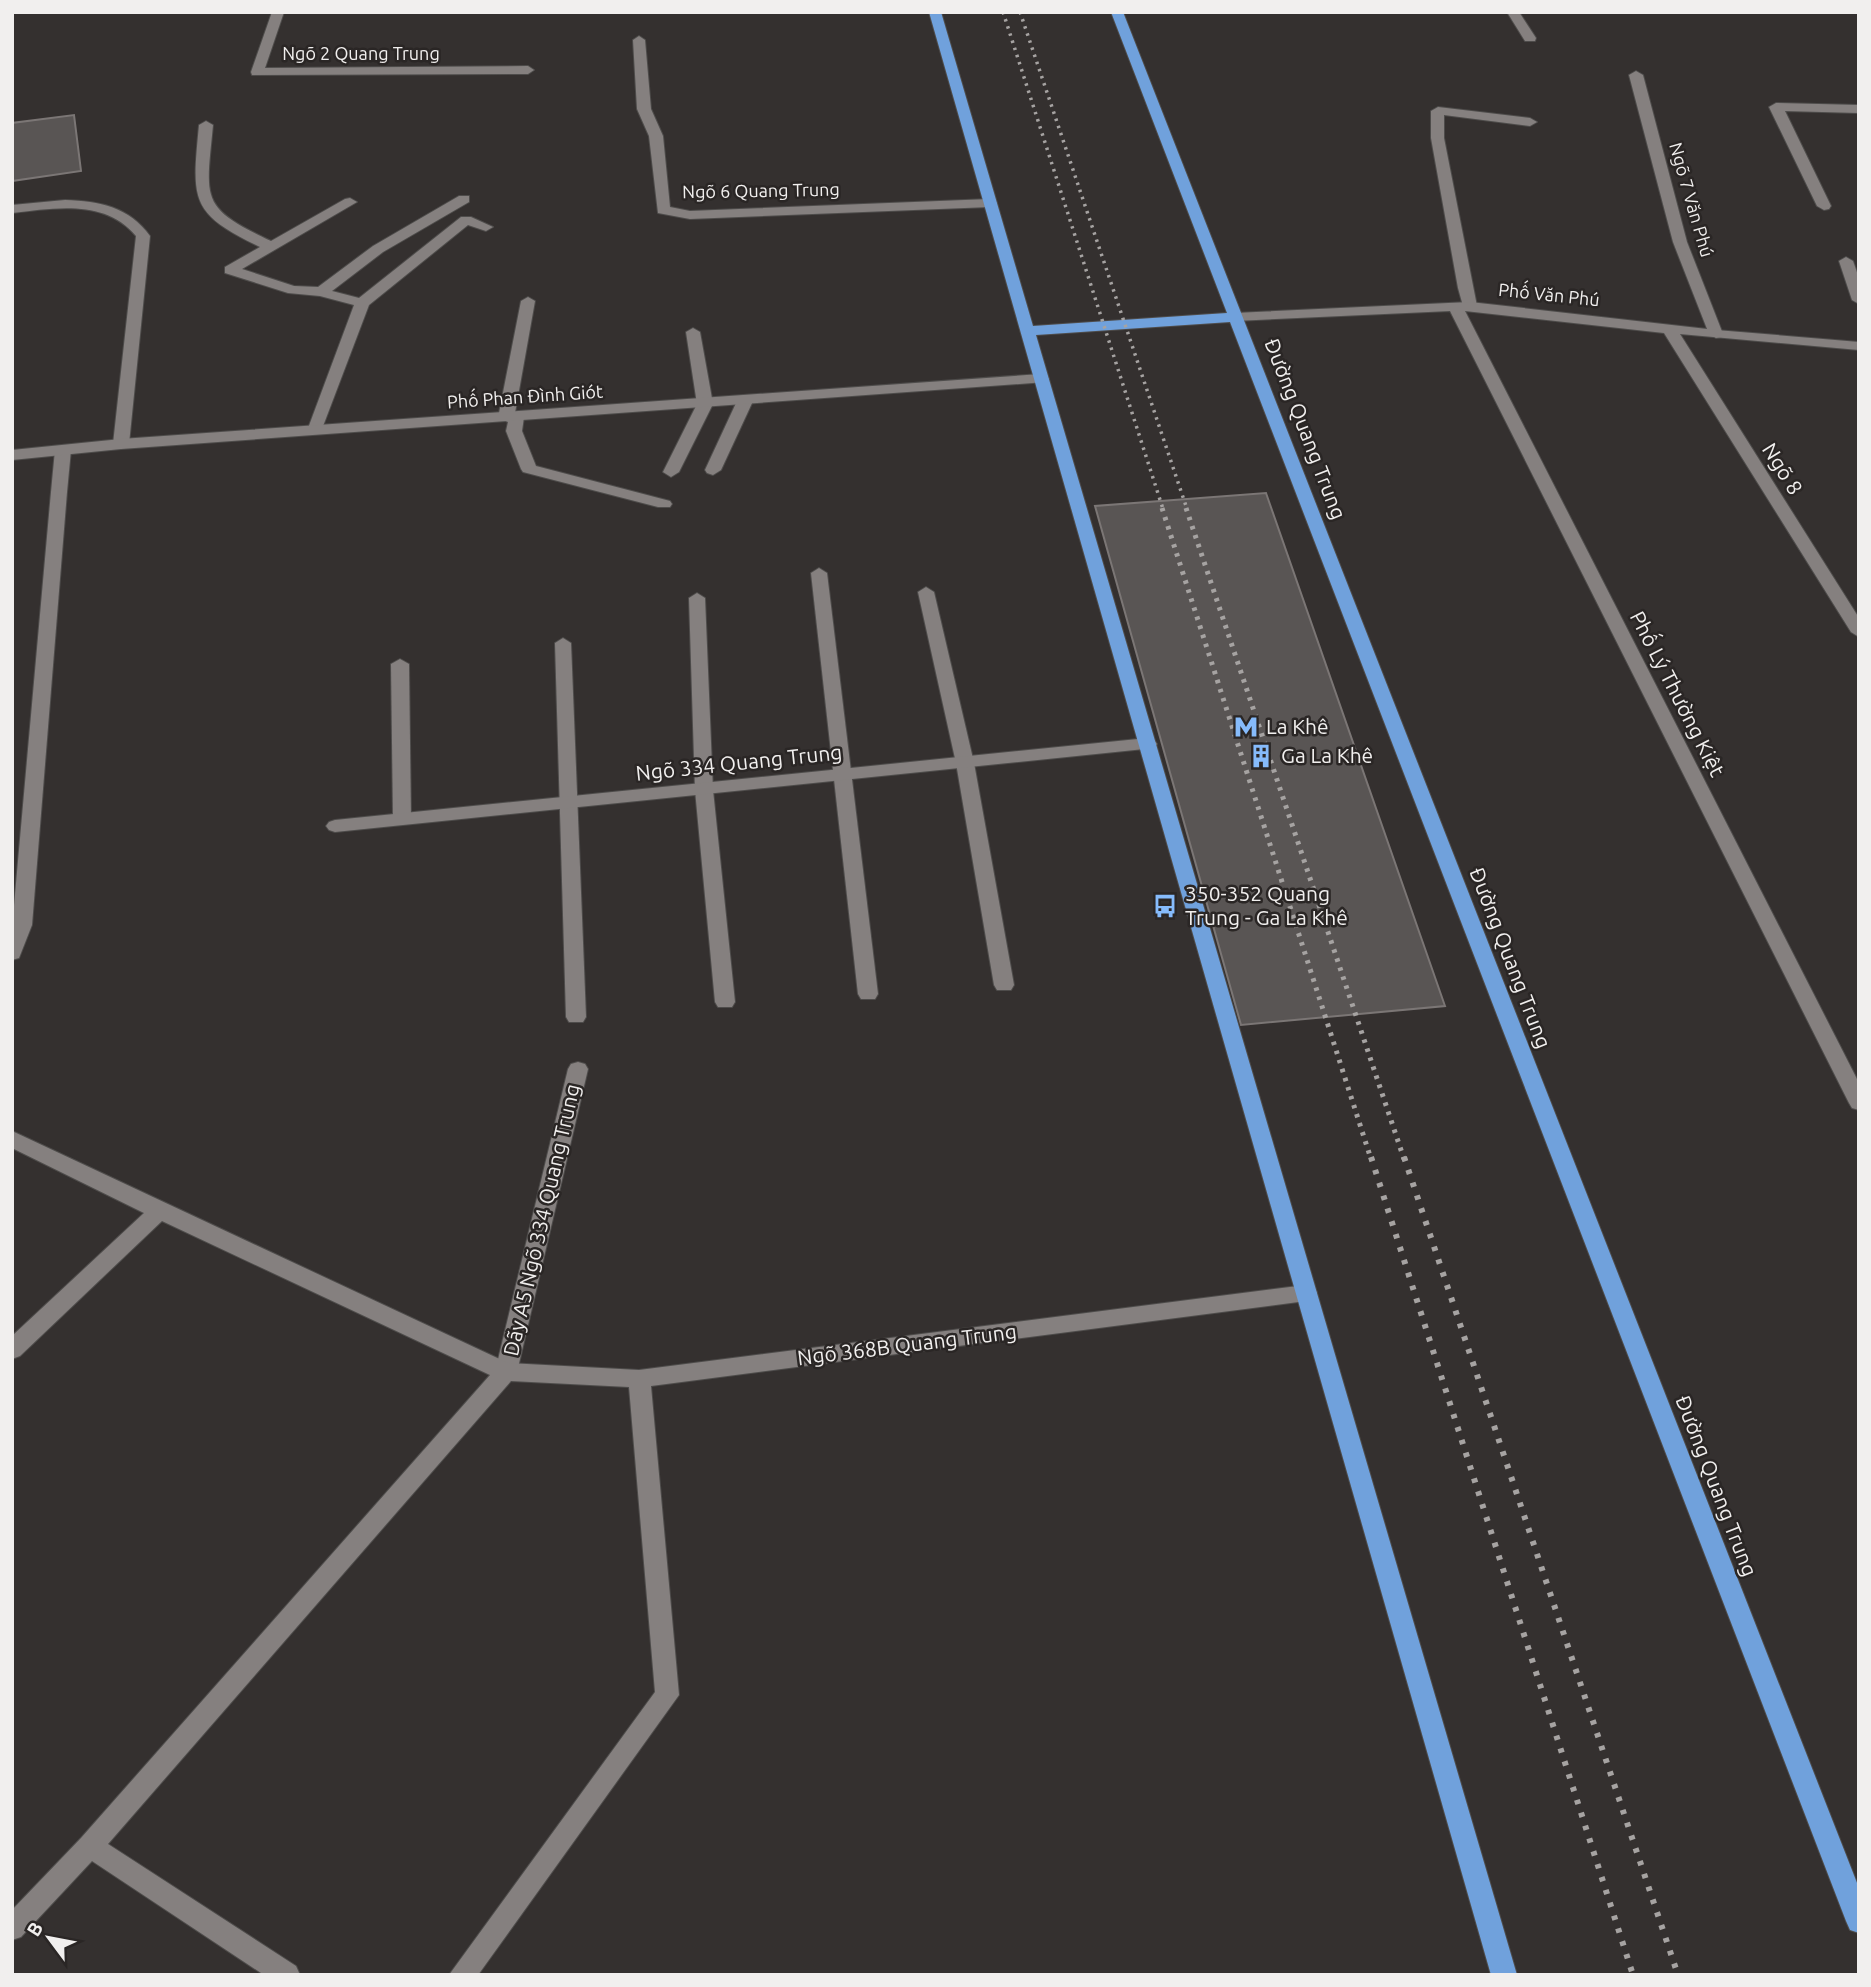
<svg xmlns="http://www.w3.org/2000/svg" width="1871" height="1987" font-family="Ubuntu,sans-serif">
<rect width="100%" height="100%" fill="#34302f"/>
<g fill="#595554" stroke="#7b7675" stroke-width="2">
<path d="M74 115 81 171 12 181V123Z"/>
<path d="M1266 493 1445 1006 1241 1025 1095 506Z"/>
</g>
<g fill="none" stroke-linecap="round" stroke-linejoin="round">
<g stroke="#4e4c4b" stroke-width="2">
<g id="service">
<path d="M272 12H284L265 68 528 66 534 70 528 74 252 75 251 72Z"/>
<path d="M639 36 645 40 651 109 663 136 670 207 690 211 990 199 997 203 990 207 690 219 658 213 649 136 637 109 633 40Z"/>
<path d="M1636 71 1643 75 1687 242 1723 334 1721 337 1716 338 1709 334 1673 242 1629 75Z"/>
<path d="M1776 103 1859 105V113L1785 111 1831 206 1829 209 1824 210 1817 206 1769 107Z"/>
<path d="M1438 107 1530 118 1537 122 1530 126 1444 115V138L1477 306 1470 310 1463 306 1458 288 1431 138V111Z"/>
<path d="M206 121 213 125C206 200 199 207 271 241L345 199 350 198 357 202 242 269 294 286 318 287 373 246 459 196H469V202L383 252 332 291 359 298 461 217H471L493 227 486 231 468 225 369 305 320 434H310L307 431 354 305 320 296 288 293 225 273V267L260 247C189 213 192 200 199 125Z"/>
<path d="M65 200C100 201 129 207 150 236L129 444 121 449 113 444 136 236C105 199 56 208 12 213V205Z"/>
<path d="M1846 257 1853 261 1859 278V304L1852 300 1839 261Z"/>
<path d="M528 297 535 301 515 413 524 417 522 431 536 466 670 501 672 504 670 507H658L523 472 521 469 506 431 508 422 498 418 521 301Z"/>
<path d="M693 328 700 332 713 404 679 472 671 477 663 472 697 404 686 332Z"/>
<path d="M745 396 753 401 721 470 713 475 707 473 705 470 737 401Z"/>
<path d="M63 445 71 450 67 492 59 497 51 492 55 450Z"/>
<path d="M819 568 827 573 878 994 875 999H861L858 994 811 573Z"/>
<path d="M926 587 934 592 974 763 1014 985 1011 990H997L994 985 956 763 918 592Z"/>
<path d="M697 593 705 598 713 790 735 1002 732 1007H718L715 1002 695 790 689 598Z"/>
<path d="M563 638 571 643 586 1017 583 1022H569L566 1017 555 643Z"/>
<path d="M400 659 409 664 411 819 402 825 393 819 391 664Z"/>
<path d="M578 1062 585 1064 588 1069 517 1372 514 1378 506 1381 498 1378 495 1372 568 1069 571 1064Z"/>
</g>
</g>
<g stroke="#4e4c4b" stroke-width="2">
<g id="minor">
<path d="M1507 12H1519L1536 38 1535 41H1525Z"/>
<path d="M1470 302 1716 330 1859 342V350L1680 334 1859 618V637L1851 632 1664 333 1465 311 1859 1083V1110L1852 1108 1849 1103 1450 311 1235 321 1228 317 1235 313Z"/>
<path d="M1041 374 1046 376 1049 379 1046 382 121 449 12 460V450L121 439Z"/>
<path d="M59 487 67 492 32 925 19 958 12 960V928L51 492Z"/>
<path d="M1148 738 1154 740 1157 744 1154 748 335 832 329 830 326 826 329 822 335 820Z"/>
<path d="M12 1131 508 1363 639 1370 1306 1285 1314 1287 1317 1293 1314 1299 1306 1301 651 1386 679 1695 478 1975H449L655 1692 629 1387 511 1381 108 1844 296 1966 300 1975H264L92 1861 21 1937 12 1940V1910L81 1838 490 1375 162 1221 20 1356 12 1359V1336L144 1213 12 1148Z"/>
</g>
</g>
<g stroke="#4e4c4b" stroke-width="2">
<path id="trunk" d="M929 12H941L1033 326 1227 313 1111 12H1123L1859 1888V1933L1850 1930 1846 1921 1230 322 1036 335 1517 1975H1491Z"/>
</g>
<use href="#service" fill="#85807f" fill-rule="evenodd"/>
<use href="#minor" fill="#85807f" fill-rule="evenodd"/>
<use href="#trunk" fill="#70a1dc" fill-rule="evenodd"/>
<g stroke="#a6a3a2" stroke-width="3.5" stroke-dasharray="2.5 5" stroke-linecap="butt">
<path d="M1003 12 1163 509"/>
<path d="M1020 12 1187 509"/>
</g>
<g stroke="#a6a3a2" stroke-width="5" stroke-dasharray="3.5 6" stroke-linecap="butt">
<path d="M1162 508 1371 1159"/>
<path d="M1186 508 1404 1159"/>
</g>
<g stroke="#a6a3a2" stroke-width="6" stroke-dasharray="4.5 9" stroke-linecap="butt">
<path d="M1371 1157 1633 1975"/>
<path d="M1404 1157 1678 1975"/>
</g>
</g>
<defs>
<g id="metro-bare" transform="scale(1.89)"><path d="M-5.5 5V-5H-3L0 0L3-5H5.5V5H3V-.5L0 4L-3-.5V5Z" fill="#86bbfb" stroke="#2a2625" stroke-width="2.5" paint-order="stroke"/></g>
<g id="building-bare" transform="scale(1.89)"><path d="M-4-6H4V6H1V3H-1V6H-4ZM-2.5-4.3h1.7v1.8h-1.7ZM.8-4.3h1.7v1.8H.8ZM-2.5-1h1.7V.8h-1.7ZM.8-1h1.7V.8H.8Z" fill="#86bbfb" stroke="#2a2625" stroke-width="2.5" paint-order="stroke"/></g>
<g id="bus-bare" transform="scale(1.89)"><path d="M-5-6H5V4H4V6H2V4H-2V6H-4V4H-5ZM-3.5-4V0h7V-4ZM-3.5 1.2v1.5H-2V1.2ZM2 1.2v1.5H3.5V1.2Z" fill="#86bbfb" stroke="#2a2625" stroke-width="2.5" paint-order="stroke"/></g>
</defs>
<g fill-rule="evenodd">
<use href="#metro-bare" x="1246" y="727"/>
<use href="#building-bare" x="1261" y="756"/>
<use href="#bus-bare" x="1165" y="906"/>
</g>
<g text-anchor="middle" stroke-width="5" stroke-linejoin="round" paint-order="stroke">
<g font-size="18" fill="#f1efee" stroke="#2a2625">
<text x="361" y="60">Ngõ 2 Quang Trung</text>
<text transform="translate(761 191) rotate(-1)" y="6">Ngõ 6 Quang Trung</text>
<text transform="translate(1691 200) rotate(74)" y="6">Ngõ 7 Văn Phú</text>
<text transform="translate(1549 295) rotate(6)" y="6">Phố Văn Phú</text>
<text transform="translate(525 397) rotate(-4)" y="6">Phố Phan Đình Giót</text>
</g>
<g font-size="21" fill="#f1efee" stroke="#2a2625">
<text transform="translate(1305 429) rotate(69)" y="7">Đường Quang Trung</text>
<text transform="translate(1782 469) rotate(58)" y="7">Ngõ 8</text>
<text transform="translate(1677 694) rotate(63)" y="7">Phố Lý Thường Kiệt</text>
<text transform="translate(739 763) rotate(-6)" y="7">Ngõ 334 Quang Trung</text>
<text transform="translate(1510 958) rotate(69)" y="7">Đường Quang Trung</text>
<text transform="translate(542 1220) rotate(-77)" y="7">Dãy A5 Ngõ 334 Quang Trung</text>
<text transform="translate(907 1345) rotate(-7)" y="7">Ngõ 368B Quang Trung</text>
<text transform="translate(1716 1486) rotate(69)" y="7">Đường Quang Trung</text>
</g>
<g font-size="21" fill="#f1efee" stroke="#2a2625" text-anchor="start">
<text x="1266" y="734">La Khê</text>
<text x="1281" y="763">Ga La Khê</text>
<text x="1185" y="901">350-352 Quang<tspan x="1185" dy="24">Trung - Ga La Khê</tspan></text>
</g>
</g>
<rect width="1871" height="1987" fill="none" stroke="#f1efee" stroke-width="28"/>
<g transform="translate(49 1938) rotate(302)" stroke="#2a2625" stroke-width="5" paint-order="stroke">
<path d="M0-5L12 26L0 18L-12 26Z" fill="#f1efee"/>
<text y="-10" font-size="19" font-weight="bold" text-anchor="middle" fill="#f1efee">B</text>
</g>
</svg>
